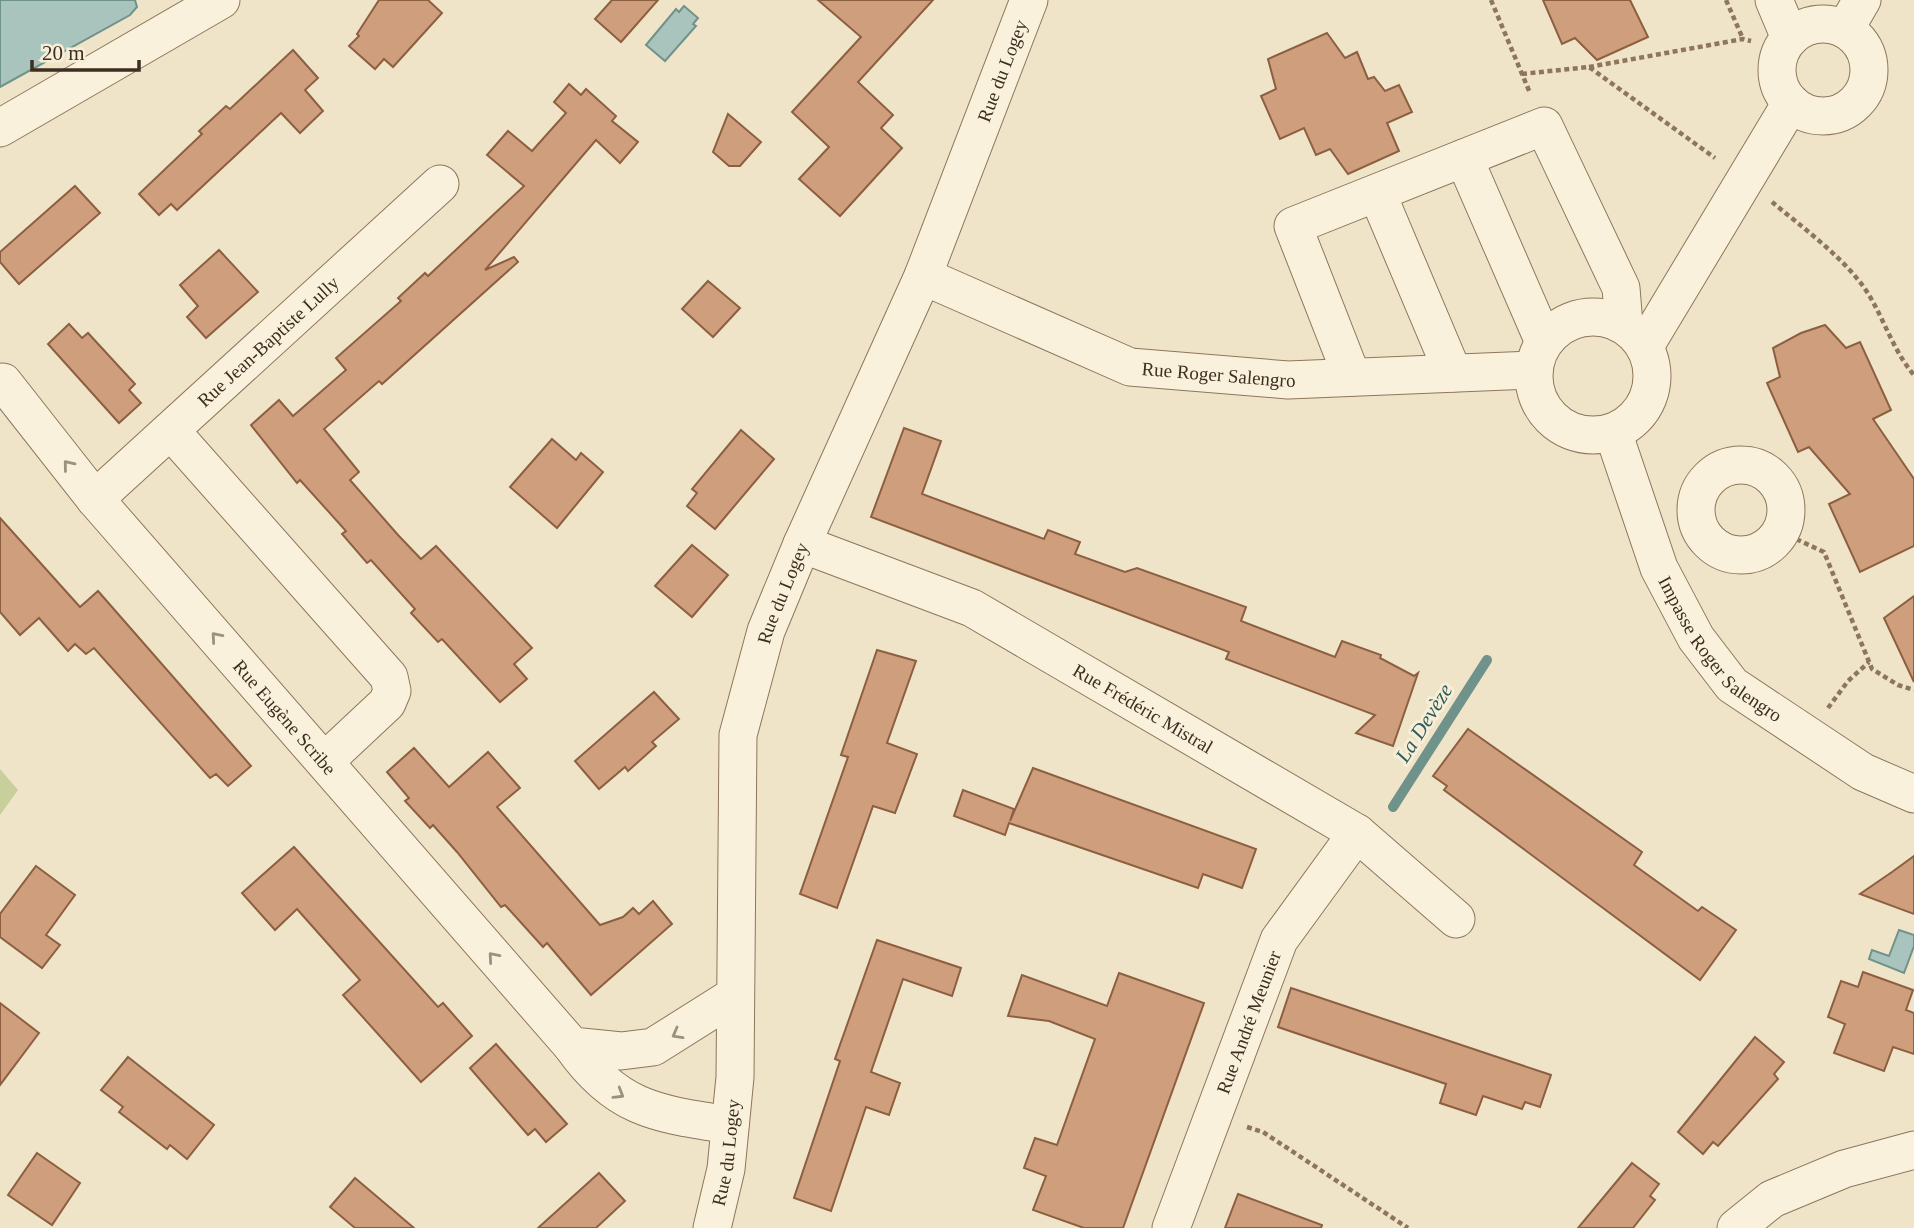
<svg xmlns="http://www.w3.org/2000/svg" width="1914" height="1228" font-family="Georgia,serif">
<rect width="100%" height="100%" fill="#f0e4c8"/>
<path fill="#c9cf9b" d="M0 769 18 790 0 815Z"/>
<g fill="#a9c4bc" stroke="#6f938a" stroke-width="2">
<path d="M0 0H135L137 7 130 15 0 87Z"/>
<path d="M684 6 698 18 693 24 696 26 665 61 646 45 676 9 679 12Z"/>
<path d="M1899 930 1914 935V946L1904 973 1869 959 1872 950 1889 956Z"/>
</g>
<g fill="none" stroke-linecap="round" stroke-linejoin="round">
<path stroke="#6f938a" stroke-width="10" d="M1393 807 1487 660"/>
</g>
<g fill="#cf9f7d" stroke="#8d5f41" stroke-width="2">
<path d="M379 0H428L442 13 393 67 384 59 375 69 349 46 359 36 357 34Z"/>
<path d="M612 0H658L621 42 595 19Z"/>
<path d="M818 0H933L858 82 893 115 881 128 902 148 840 216 799 179 829 147 792 112 861 37Z"/>
<path d="M1543 0H1630L1648 37 1597 60 1575 38 1562 44Z"/>
<path d="M1327 33 1345 58 1357 52 1368 79 1374 77 1385 91 1399 85 1412 112 1387 123 1399 151 1348 174 1330 149 1316 155 1304 128 1280 139 1261 96 1276 89 1268 59Z"/>
<path d="M293 50 318 78 305 90 323 111 300 133 281 113 177 210 171 204 159 215 139 194 202 134 199 131 226 106 230 109Z"/>
<path d="M569 84 581 95 586 89 616 116 612 121 638 142 620 163 596 140 485 270 514 257 518 262 382 384 379 381 324 429 359 472 350 480 398 535 421 559 436 546 532 648 514 664 527 679 500 702 442 639 438 642 411 613 415 609 371 560 367 563 342 534 346 531 300 480 297 483 251 425 279 400 293 416 346 370 336 358 401 301 398 298 425 273 428 276 524 186 487 155 508 131 532 151 566 113 554 102Z"/>
<path d="M728 114 761 142 740 166H729L713 152Z"/>
<path d="M75 186 100 213 19 284 0 262V252Z"/>
<path d="M219 250 258 292 206 338 187 317 198 306 180 285Z"/>
<path d="M708 281 740 308 713 337 682 309Z"/>
<path d="M69 324 82 338 88 333 135 384 129 390 141 403 119 423 48 344Z"/>
<path d="M1825 325 1846 348 1860 342 1891 410 1873 419 1914 479V546L1860 572 1829 504 1850 494 1809 447 1798 452 1767 383 1780 377 1773 348 1801 333Z"/>
<path d="M904 428 941 441 922 494 1044 539 1048 530 1080 542 1075 554 1125 572 1137 568 1246 607 1241 621 1335 657 1342 641 1381 655 1380 658 1414 676 1418 673 1393 746 1356 733 1375 715 1226 659 1229 652 871 517Z"/>
<path d="M741 430 774 459 715 529 687 506 697 493 692 489Z"/>
<path d="M552 439 576 460 581 453 603 472 557 528 510 487Z"/>
<path d="M0 518 80 607 98 591 251 766 228 786 216 774 210 778 94 648 86 654 75 644 68 651 39 618 20 635 0 612Z"/>
<path d="M692 545 728 575 692 617 655 586Z"/>
<path d="M1914 596V682L1884 618Z"/>
<path d="M877 650 916 661 887 743 917 754 895 813 873 806 837 908 800 894 848 757 841 755Z"/>
<path d="M654 692 679 719 652 742 656 746 628 771 625 767 599 789 575 761Z"/>
<path d="M1468 729 1642 852 1634 865 1698 911 1702 907 1736 930 1700 980 1444 790 1447 786 1433 776Z"/>
<path d="M414 748 449 787 488 752 520 788 497 807 600 925 623 917 633 908 639 914 653 901 672 924 591 995 547 943 543 947 505 905 501 907 457 852 433 825 430 828 405 801 409 798 387 772Z"/>
<path d="M1033 768 1256 849 1242 888 1203 874 1198 888 1009 823 1005 835 954 816 963 790 1014 809 1010 821Z"/>
<path d="M294 847 438 1007 443 1003 472 1036 421 1082 343 995 360 980 297 909 275 930 242 893Z"/>
<path d="M1914 856V914L1860 894 1892 872Z"/>
<path d="M36 866 75 895 46 935 60 945 42 968 0 937V914Z"/>
<path d="M877 940 961 968 952 996 903 979 871 1072 900 1083 889 1115 866 1107 831 1211 794 1198 840 1061 835 1059Z"/>
<path d="M1863 972 1913 990 1906 1010 1914 1013V1054L1893 1047 1884 1071 1834 1053 1845 1024 1828 1017 1841 981 1858 987Z"/>
<path d="M1119 973 1204 1003 1123 1228H1084L1033 1210 1046 1176 1024 1168 1035 1138 1057 1145 1095 1039 1049 1021 1008 1016 1022 975 1107 1006Z"/>
<path d="M1291 988 1551 1075 1540 1107 1525 1102 1522 1109 1483 1096 1476 1115 1440 1103 1446 1084 1278 1027Z"/>
<path d="M0 1003 39 1033 0 1085Z"/>
<path d="M1755 1037 1784 1062 1774 1074 1778 1079 1718 1146 1713 1142 1703 1154 1678 1132Z"/>
<path d="M496 1044 567 1124 546 1142 535 1129 528 1135 470 1068Z"/>
<path d="M128 1057 214 1125 187 1159 170 1145 167 1149 119 1112 123 1107 101 1090Z"/>
<path d="M37 1153 80 1183 52 1225 8 1195Z"/>
<path d="M1632 1163 1659 1184 1650 1196 1655 1200 1633 1228H1578Z"/>
<path d="M599 1173 625 1201 596 1228H538Z"/>
<path d="M355 1178 414 1228H355L330 1207Z"/>
<path d="M1238 1194 1322 1225 1321 1228H1225Z"/>
</g>
<g fill="none" stroke-linecap="round" stroke-linejoin="round">
<g stroke="#8d765c" stroke-width="39">
<g id="minor">
<path d="M1774 0 1790 38"/>
<circle cx="1823" cy="70" r="46"/>
<path d="M1845 29 1862 0"/>
<path d="M0 128 221 0"/>
<path d="M1464 158 1544 342"/>
<path d="M1377 193 1453 373"/>
<path id="s1" d="M923 276 1130 367 1288 380 1534 370"/>
<circle cx="1593" cy="376" r="59"/>
<path d="M1645 346 1791 103"/>
<path d="M1352 377 1293 226 1544 126 1621 288 1624 325"/>
<path id="s2" d="M3 382 95 499 572 1046 621 1051 653 1047 734 996"/>
<path d="M171 431 389 677 392 691 387 703 325 761"/>
<path id="s3" d="M1613 432 1659 568 1696 638 1732 685 1863 772 1914 794"/>
<circle cx="1741" cy="510" r="45"/>
<path id="s4" d="M95 499 440 184"/>
<path id="s5" d="M802 544 972 608 1357 833 1456 919"/>
<path d="M572 1046C617 1110 658 1114 730 1125"/>
<path id="s6" d="M712 1228 726 1169 735 1077 738 735 766 631 802 544 923 276 1029 0"/>
<path id="s7" d="M1171 1228 1279 940 1357 833"/>
<path d="M1736 1228 1772 1199 1844 1169 1914 1150"/>
</g>
</g>
<g stroke="#8d765c" stroke-width="4.5" stroke-dasharray="5 3.5" stroke-linecap="butt">
<path d="M1491 0 1530 93"/>
<path d="M1726 0 1743 39"/>
<path d="M1589 67 1743 39 1751 41"/>
<path d="M1522 74 1589 67 1715 158"/>
<path d="M1772 202C1802 227 1839 254 1863 286 1883 314 1891 348 1914 375"/>
<path d="M1781 532 1824 552 1872 669 1898 685 1914 690"/>
<path d="M1828 708 1848 681 1869 662"/>
<path d="M1247 1127 1263 1132 1408 1228"/>
</g>
<use href="#minor" stroke="#faf1dc" stroke-width="37"/>
</g>
<defs><path id="oneway-chevron" d="M-2-3.5L2.5 0L-2 3.5" fill="none" stroke-width="1.6" stroke-linecap="round" stroke-linejoin="round" transform="scale(1.75)"/></defs>
<g stroke="#9c907e">
<use href="#oneway-chevron" transform="translate(68 465) rotate(-129)"/>
<use href="#oneway-chevron" transform="translate(216 637) rotate(-131)"/>
<use href="#oneway-chevron" transform="translate(493 957) rotate(-131)"/>
<use href="#oneway-chevron" transform="translate(677 1034) rotate(151)"/>
<use href="#oneway-chevron" transform="translate(619 1094) rotate(31)"/>
</g>
<g text-anchor="middle" stroke-width="6" stroke-linejoin="round" paint-order="stroke">
<g font-size="19" fill="#3d2e20" stroke="#f7eed8">
<text dy="7" stroke="none"><textPath href="#s6" startOffset="1211">Rue du Logey</textPath></text>
<text dy="7" stroke="none"><textPath href="#s4" startOffset="234">Rue Jean-Baptiste Lully</textPath></text>
<text dy="7" stroke="none"><textPath href="#s1" startOffset="315">Rue Roger Salengro</textPath></text>
<text dy="7" stroke="none"><textPath href="#s6" startOffset="644">Rue du Logey</textPath></text>
<text dy="7" stroke="none"><textPath href="#s3" startOffset="247">Impasse Roger Salengro</textPath></text>
<text dy="7" stroke="none"><textPath href="#s5" startOffset="380">Rue Frédéric Mistral</textPath></text>
<text dy="7" stroke="none"><textPath href="#s2" startOffset="438">Rue Eugène Scribe</textPath></text>
<text dy="7" stroke="none"><textPath href="#s7" startOffset="220">Rue André Meunier</textPath></text>
<text dy="7" stroke="none"><textPath href="#s6" startOffset="77">Rue du Logey</textPath></text>
</g>
<g font-size="21" font-style="italic" fill="#2f5d5a" stroke="#f7eed8">
<text transform="translate(1424 723) rotate(-58)" y="7">La Devèze</text>
</g>
</g>
<path d="M32 60v10h107v-10" fill="none" stroke="#3d2e20" stroke-width="3.5"/>
<text x="42" y="60" font-size="21" fill="#3d2e20" stroke="#f7eed8" stroke-width="5" paint-order="stroke">20 m</text>
</svg>
